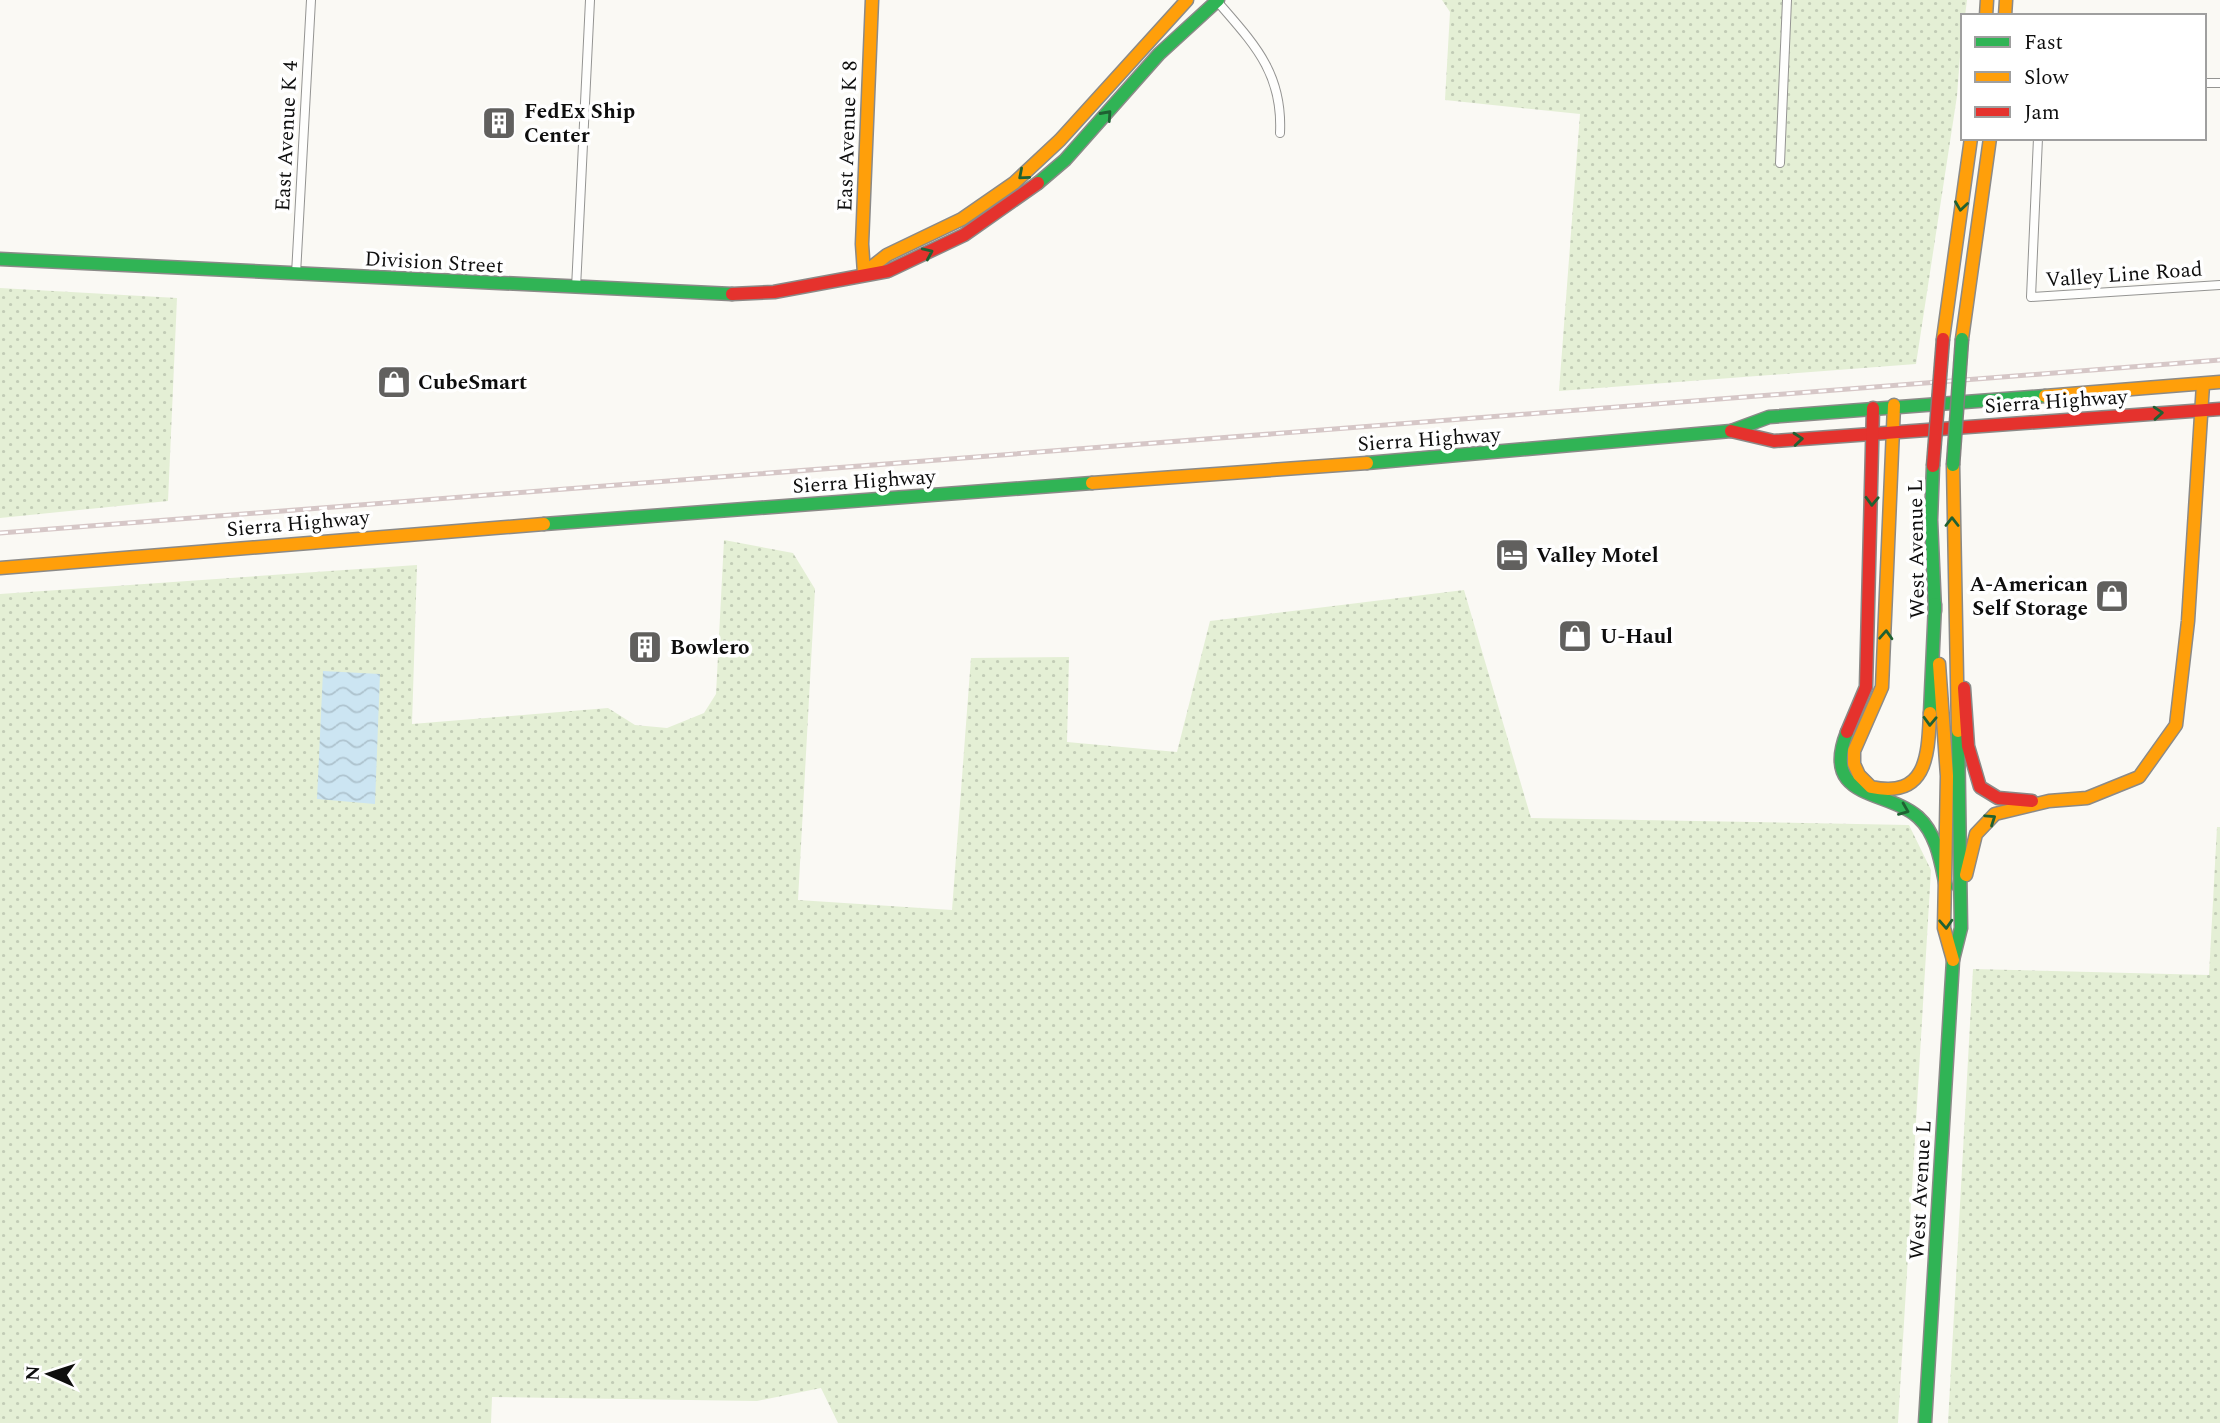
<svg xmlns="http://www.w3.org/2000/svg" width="2220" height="1423" font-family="Spectral,serif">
<defs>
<pattern id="grass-dots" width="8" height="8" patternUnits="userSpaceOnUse" patternTransform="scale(1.75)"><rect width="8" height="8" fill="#e4efd5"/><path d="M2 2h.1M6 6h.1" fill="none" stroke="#c2ccb6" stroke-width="1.8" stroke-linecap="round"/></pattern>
<pattern id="water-waves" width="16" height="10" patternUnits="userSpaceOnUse" patternTransform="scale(1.75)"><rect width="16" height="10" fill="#cce5f2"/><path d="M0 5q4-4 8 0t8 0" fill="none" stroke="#aec3ce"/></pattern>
</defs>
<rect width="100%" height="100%" fill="#faf9f4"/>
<g fill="url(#grass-dots)">
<path d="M1442 0H1967L1965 16H1963L1957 96 1916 364 1559 391 1580 114 1445 100 1450 12Z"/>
<path d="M0 288 177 298 168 501 0 518Z"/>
<path d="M724 540 793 553 815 589 798 900 952 910 971 658 1069 657 1067 742 1177 752 1210 621 1464 590 1531 818 1909 825 1931 870 1898 1423H838L821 1388 757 1401 492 1397 491 1423H0V594L417 565 412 724 608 708 635 725 667 728 704 713 716 694Z"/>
<path d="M2217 827H2220V1423H1948L1973 969 2209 975Z"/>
</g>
<path fill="url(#water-waves)" d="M323 671 380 674 375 804 317 799Z"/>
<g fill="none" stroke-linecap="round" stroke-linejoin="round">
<g stroke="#949492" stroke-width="10">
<g id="street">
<path d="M1216 0C1253 43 1283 72 1280 133"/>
<path d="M2204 83H2220"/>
<path d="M2038 138 2031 297 2220 285"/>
<path d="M1780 163 1787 0"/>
<path d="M296 274 311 0"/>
<path d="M576 288 590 0"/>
</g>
</g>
<g stroke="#8b8a88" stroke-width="15">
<g id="fast">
<path d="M1038 183 1065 160 1159 54 1218 0"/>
<path d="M0 259 732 294"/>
<path d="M1367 463 1731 431 1769 417 2045 396"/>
<path d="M1933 466 1931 520 1935 611"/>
<path d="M544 524 1092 483"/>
<path d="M1930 713 1935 604"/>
<path d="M1847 732C1820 800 1886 789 1918 817 1937 834 1941 863 1946 887"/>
<path d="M1925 1423 1953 960 1961 928 1958 731"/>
</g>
</g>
<g stroke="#8b8a88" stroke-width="15">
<g id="slow">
<path d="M1986 16 1987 0"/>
<path d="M2005 16 2006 0"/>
<path d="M864 273 887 255 962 219 1014 183 1060 140 1187 0"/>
<path d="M864 273 862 244 872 0"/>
<path d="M1943 339 1971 138"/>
<path d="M1962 339 1990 138"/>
<path d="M2045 396 2220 382"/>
<path d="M1894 405 1882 687 1854 751V764L1859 775 1871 787C1928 799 1928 754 1930 713"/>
<path d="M1953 465 1958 731"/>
<path d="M1092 483 1367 463"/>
<path d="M0 568 544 524"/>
<path d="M1939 664 1947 776 1944 928 1953 960"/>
<path d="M1966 875 1976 834 1995 814 2049 801 2087 798 2139 777 2176 725 2188 621 2203 384"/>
</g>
</g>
<g stroke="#8b8a88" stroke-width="15">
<g id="jam">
<path d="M732 294 774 292 888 271 964 235 1038 183"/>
<path d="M1731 431 1774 441 2220 409"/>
<path d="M1964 688 1968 746 1980 787 1998 798 2032 801"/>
<path d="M1847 732 1866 687 1873 408"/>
</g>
</g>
<use href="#street" stroke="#fefefd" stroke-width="8"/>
<use href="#fast" stroke="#30b455" stroke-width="12"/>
<use href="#slow" stroke="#ff9f0a" stroke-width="12"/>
<use href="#jam" stroke="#e5322d" stroke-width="12"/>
<g stroke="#d6c7c7" stroke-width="5">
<path id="rail" d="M0 533 2220 360"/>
</g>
<use href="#rail" stroke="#fff" stroke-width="2.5" stroke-dasharray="8" stroke-linecap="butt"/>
<g stroke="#82817f" stroke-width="15" stroke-linecap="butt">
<path id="fast-bridge" d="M1953 465 1962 339"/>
</g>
<g stroke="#82817f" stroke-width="15" stroke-linecap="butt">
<path id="jam-bridge" d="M1933 466 1943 339"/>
</g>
<use href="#fast-bridge" stroke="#30b455" stroke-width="12"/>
<use href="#jam-bridge" stroke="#e5322d" stroke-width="12"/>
</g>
<defs><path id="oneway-chevron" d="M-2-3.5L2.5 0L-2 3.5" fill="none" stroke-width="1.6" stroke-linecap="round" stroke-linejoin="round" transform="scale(1.75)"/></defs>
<g stroke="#1f6132">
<use href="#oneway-chevron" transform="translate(1107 115) rotate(-48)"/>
<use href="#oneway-chevron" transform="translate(1023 175) rotate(139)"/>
<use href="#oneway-chevron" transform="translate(1961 206) rotate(98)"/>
<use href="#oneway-chevron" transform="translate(928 253) rotate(-24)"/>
<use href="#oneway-chevron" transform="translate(2158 413) rotate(-4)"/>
<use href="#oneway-chevron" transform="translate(1798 439) rotate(-5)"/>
<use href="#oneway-chevron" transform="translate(1872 501) rotate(92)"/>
<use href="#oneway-chevron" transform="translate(1952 522) rotate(-90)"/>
<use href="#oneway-chevron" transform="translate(1886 635) rotate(-87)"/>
<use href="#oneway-chevron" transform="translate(1930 721) rotate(92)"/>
<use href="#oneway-chevron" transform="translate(1904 810) rotate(22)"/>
<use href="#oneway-chevron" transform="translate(1991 819) rotate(-34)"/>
<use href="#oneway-chevron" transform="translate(1946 924) rotate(87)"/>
</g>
<defs>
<g id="building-square" transform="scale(1.75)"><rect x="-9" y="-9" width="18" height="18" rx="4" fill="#61605e" stroke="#fff"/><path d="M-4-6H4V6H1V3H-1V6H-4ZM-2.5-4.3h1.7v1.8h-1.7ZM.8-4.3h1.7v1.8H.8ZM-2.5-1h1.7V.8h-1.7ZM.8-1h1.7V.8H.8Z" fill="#fff"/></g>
<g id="shop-square" transform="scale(1.75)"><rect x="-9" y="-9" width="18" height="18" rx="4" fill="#61605e" stroke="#fff"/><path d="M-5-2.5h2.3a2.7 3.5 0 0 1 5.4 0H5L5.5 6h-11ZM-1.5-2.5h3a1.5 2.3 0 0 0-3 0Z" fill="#fff"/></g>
<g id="hotel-square" transform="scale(1.75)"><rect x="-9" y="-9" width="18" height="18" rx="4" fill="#61605e" stroke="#fff"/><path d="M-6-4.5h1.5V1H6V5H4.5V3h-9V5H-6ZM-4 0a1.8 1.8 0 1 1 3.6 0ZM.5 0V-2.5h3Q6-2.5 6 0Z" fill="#fff"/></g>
</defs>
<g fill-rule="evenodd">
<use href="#building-square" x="499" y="123"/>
<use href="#shop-square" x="394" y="382"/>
<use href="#hotel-square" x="1512" y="555"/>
<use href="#shop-square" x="2112" y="596"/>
<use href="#shop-square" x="1575" y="636"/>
<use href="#building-square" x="645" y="647"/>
</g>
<g text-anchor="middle" stroke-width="7" stroke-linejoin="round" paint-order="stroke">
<g font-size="21" font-weight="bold" fill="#0e0e0e" stroke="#fff" text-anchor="start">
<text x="524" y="118">FedEx Ship<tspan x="524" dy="24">Center</tspan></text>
<text x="418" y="389">CubeSmart</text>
<text x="1536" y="562">Valley Motel</text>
<text x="2088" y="591" text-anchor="end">A-American<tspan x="2088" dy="24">Self Storage</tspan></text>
<text x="1600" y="643">U-Haul</text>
<text x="670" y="654">Bowlero</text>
</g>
<g font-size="21" fill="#0e0e0e" stroke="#fff">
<text transform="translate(286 136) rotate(-87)" y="7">East Avenue K 4</text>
<text transform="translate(847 136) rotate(-88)" y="7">East Avenue K 8</text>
<text transform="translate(434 262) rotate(3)" y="7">Division Street</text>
<text transform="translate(2124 274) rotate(-4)" y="7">Valley Line Road</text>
<text transform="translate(2056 401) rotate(-4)" y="7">Sierra Highway</text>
<text transform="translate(1429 439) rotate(-4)" y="7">Sierra Highway</text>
<text transform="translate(864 481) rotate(-4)" y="7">Sierra Highway</text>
<text transform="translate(298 523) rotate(-5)" y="7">Sierra Highway</text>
<text transform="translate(1916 549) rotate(-91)" y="7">West Avenue L</text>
<text transform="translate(1920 1190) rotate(-87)" y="7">West Avenue L</text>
</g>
</g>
<rect x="1961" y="14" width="245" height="126" fill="#ffffff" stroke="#9f9f9f" stroke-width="2"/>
<rect x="1975" y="37" width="35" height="10" fill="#30b455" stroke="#9f9f9f" stroke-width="2"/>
<text x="2024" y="49" font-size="21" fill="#0e0e0e">Fast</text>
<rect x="1975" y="72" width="35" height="10" fill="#ff9f0a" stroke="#9f9f9f" stroke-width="2"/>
<text x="2024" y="84" font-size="21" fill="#0e0e0e">Slow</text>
<rect x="1975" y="107" width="35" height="10" fill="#e5322d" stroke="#9f9f9f" stroke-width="2"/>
<text x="2024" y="119" font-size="21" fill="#0e0e0e">Jam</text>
<g transform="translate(49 1374) rotate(273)" stroke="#ffffff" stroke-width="5" paint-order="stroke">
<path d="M0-5L12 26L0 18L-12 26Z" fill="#0e0e0e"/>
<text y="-10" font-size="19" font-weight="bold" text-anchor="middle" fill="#0e0e0e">N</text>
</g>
</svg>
